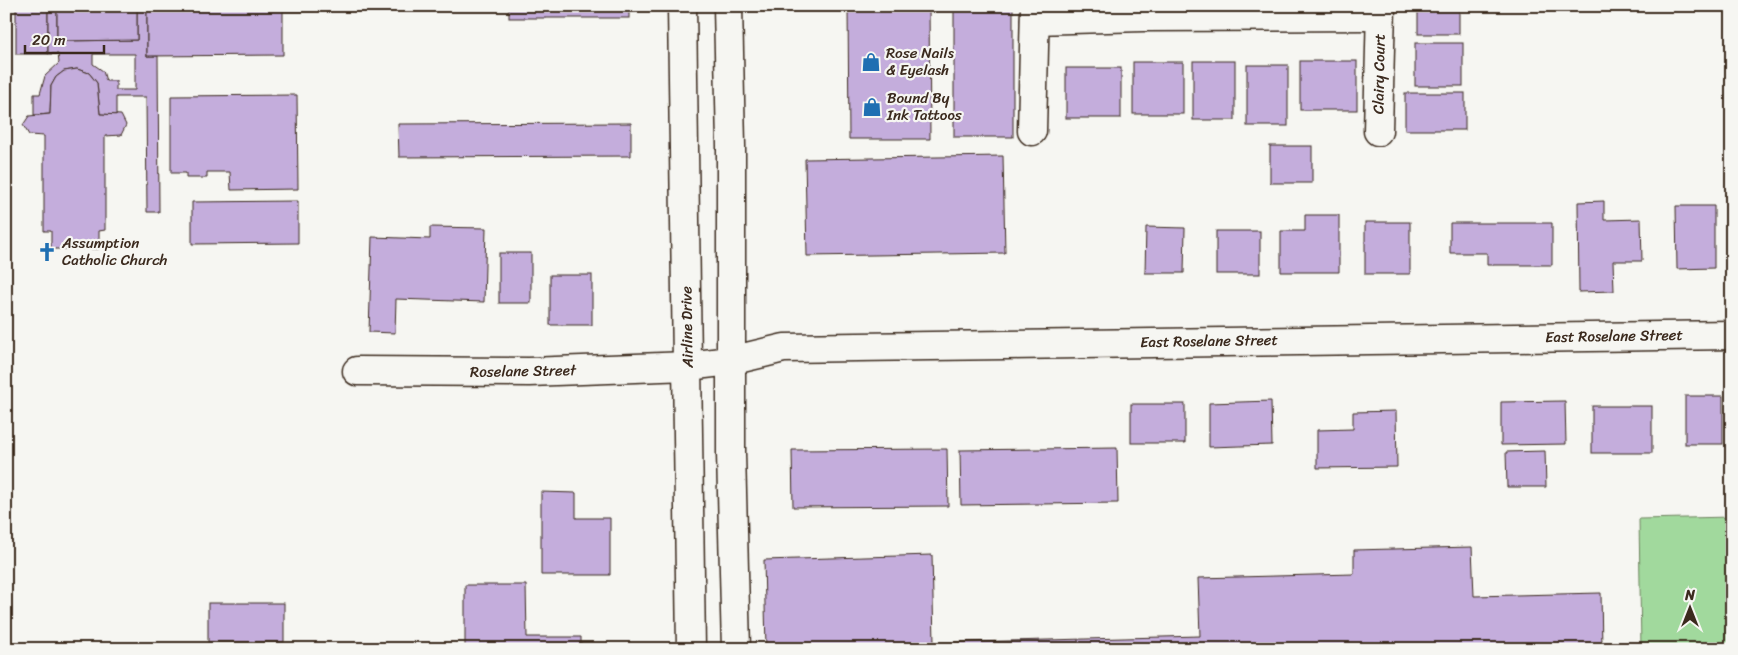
<svg xmlns="http://www.w3.org/2000/svg" width="1738" height="655" font-family="Sriracha,sans-serif">
<rect width="100%" height="100%" fill="#f6f6f2"/>
<filter id="ink" filterUnits="userSpaceOnUse"><feTurbulence type="fractalNoise" baseFrequency=".02" numOctaves="2"/><feDisplacementMap in="SourceGraphic" scale="10" xChannelSelector="R" yChannelSelector="G"/><feConvolveMatrix kernelMatrix="1 2 1 2 8 2 1 2 1" color-interpolation-filters="sRGB"/></filter>
<g filter="url(#ink)">
<path fill="#a1d99d" stroke="#6e825e" d="M1732 517V649H1641L1639 519Z"/>
<g fill="#c4addc" stroke="#3b2a1e" fill-rule="evenodd">
<rect x="16" y="6" width="32" height="48"/>
<path d="M48 6H57V41L137 40V6H147V56H158L159 212H147L146 97H116V115L100 114 97 83 89 73 77 69 64 71 56 77 51 86 50 114 34 115V94H40L45 76 59 63 58 54H48ZM93 54H135V90H116V81H106L103 71 93 64Z"/>
<path d="M57 6H137V40L57 41Z"/>
<path d="M147 6H315V11H283V55L147 56Z"/>
<rect x="509" y="6" width="120" height="12"/>
<path d="M848 6H929L930 139H849Z"/>
<rect x="954" y="6" width="59" height="131"/>
<rect x="1418" y="6" width="41" height="28"/>
<rect x="1415" y="43" width="48" height="43"/>
<rect x="1193" y="61" width="42" height="59"/>
<rect x="1300" y="61" width="57" height="49"/>
<rect x="1133" y="62" width="50" height="52"/>
<rect x="1247" y="65" width="41" height="61"/>
<rect x="1066" y="68" width="55" height="50"/>
<path d="M77 69 89 73 97 83 100 114 121 115 126 125 121 135 105 136V230L99 231V249H51V231H44V136L29 135 23 125 29 116 50 114 51 86 56 77 64 71Z"/>
<rect x="1405" y="93" width="60" height="37"/>
<path d="M297 95 298 189 231 190 230 172H207V178H186V173H171V96Z"/>
<path d="M631 123V156L399 157 398 124Z"/>
<rect x="1270" y="146" width="42" height="37"/>
<path d="M1003 156 1005 253 807 256 805 159Z"/>
<path d="M298 201V243L192 244V202Z"/>
<path d="M1604 201V220L1641 219 1642 261H1613L1614 291 1579 292 1578 202Z"/>
<path d="M1676 206H1714V268L1677 269Z"/>
<path d="M1305 215H1339V272H1281V231H1305Z"/>
<rect x="1365" y="222" width="45" height="52"/>
<path d="M1450 223H1552V265H1487V253H1450Z"/>
<path d="M430 227 486 228 484 302 396 299 395 333 369 332 372 237 430 239Z"/>
<path d="M1146 227 1185 228 1184 273H1145Z"/>
<rect x="1216" y="231" width="44" height="43"/>
<rect x="499" y="253" width="32" height="50"/>
<rect x="550" y="275" width="42" height="50"/>
<rect x="1685" y="396" width="38" height="48"/>
<path d="M1271 401 1272 445 1209 447V403Z"/>
<path d="M1565 401 1566 444 1501 445V402Z"/>
<rect x="1131" y="404" width="54" height="39"/>
<rect x="1592" y="406" width="60" height="47"/>
<path d="M1396 411 1397 467 1317 468V430L1353 429V412Z"/>
<path d="M1117 448 1118 503 961 505 960 450Z"/>
<path d="M947 449 948 506 793 507 792 450Z"/>
<path d="M1545 451 1546 487H1507L1506 452Z"/>
<path d="M541 492 576 493V518H610V575H541Z"/>
<path d="M1472 547 1474 596 1601 593 1602 649H766L764 560 932 555 934 643 1200 636 1198 578 1354 574V550Z"/>
<path d="M465 585H526L527 637H581V649H465Z"/>
<rect x="208" y="603" width="76" height="39"/>
</g>
<g fill="none" stroke-linecap="round" stroke-linejoin="round">
<g stroke="#3b2a1e" stroke-width="31">
<g id="street">
<path d="M1035 20 1143 17 1380 16"/>
<path d="M1032 131 1035 6"/>
<path d="M1378 131 1381 6"/>
<path d="M357 371 529 372 688 366 730 361 784 348 1732 335"/>
</g>
</g>
<g stroke="#3b2a1e" stroke-width="31">
<g id="secondary">
<path d="M682 6C687 220 686 435 691 649"/>
<path d="M728 6 731 146V453L736 649"/>
</g>
</g>
<use href="#street" stroke="#f6f6f2" stroke-width="28"/>
<use href="#secondary" stroke="#f6f6f2" stroke-width="28"/>
</g>
</g>
<defs>
<g id="shop-bare" transform="scale(1.5)"><path d="M-5-2.5h2.3a2.7 3.5 0 0 1 5.4 0H5L5.5 6h-11ZM-1.5-2.5h3a1.5 2.3 0 0 0-3 0Z" fill="#1f6fb2" stroke="#f6f6f2" stroke-width="2.5" paint-order="stroke"/></g>
<g id="church-bare" transform="scale(1.5)"><path d="M-1.2-6h2.4v3.5h3.3v2.4h-3.3V6h-2.4V-.1h-3.3v-2.4h3.3Z" fill="#1f6fb2" stroke="#f6f6f2" stroke-width="2.5" paint-order="stroke"/></g>
</defs>
<g fill-rule="evenodd">
<use href="#shop-bare" x="871" y="62"/>
<use href="#shop-bare" x="872" y="107"/>
<use href="#church-bare" x="47" y="252"/>
</g>
<g text-anchor="middle" stroke-width="4.5" stroke-linejoin="round" paint-order="stroke">
<g font-size="15" fill="#3b2a1e" stroke="#f6f6f2" text-anchor="start">
<text x="886" y="58">Rose Nails<tspan x="886" dy="17">&amp; Eyelash</tspan></text>
<text x="887" y="103">Bound By<tspan x="887" dy="17">Ink Tattoos</tspan></text>
<text x="62" y="248">Assumption<tspan x="62" dy="17">Catholic Church</tspan></text>
</g>
<g font-size="15" fill="#3b2a1e" stroke="#f6f6f2">
<text transform="translate(1379 74) rotate(-89)" y="5">Clairy Court</text>
<text transform="translate(687 327) rotate(-91)" y="5">Airline Drive</text>
<text transform="translate(1614 336) rotate(-1)" y="5">East Roselane Street</text>
<text transform="translate(1209 341) rotate(-1)" y="5">East Roselane Street</text>
<text transform="translate(523 371) rotate(-1)" y="5">Roselane Street</text>
</g>
</g>
<rect width="1738" height="655" fill="none" stroke="#f6f6f2" stroke-width="25"/>
<rect x="12" y="12" width="1713" height="630" fill="none" stroke="#3b2a1e" stroke-width="2" filter="url(#ink)"/>
<g transform="translate(1690 608)" stroke="#f6f6f2" stroke-width="4" paint-order="stroke">
<path d="M0-4L9 19L0 12L-9 19Z" fill="#3b2a1e"/>
<text y="-8" font-size="14" font-weight="bold" text-anchor="middle" fill="#3b2a1e">N</text>
</g>
<path d="M25 45v8h79v-8" fill="none" stroke="#3b2a1e" stroke-width="2.5"/>
<text x="32" y="45" font-size="15" fill="#3b2a1e" stroke="#f6f6f2" stroke-width="4" paint-order="stroke">20 m</text>
</svg>
